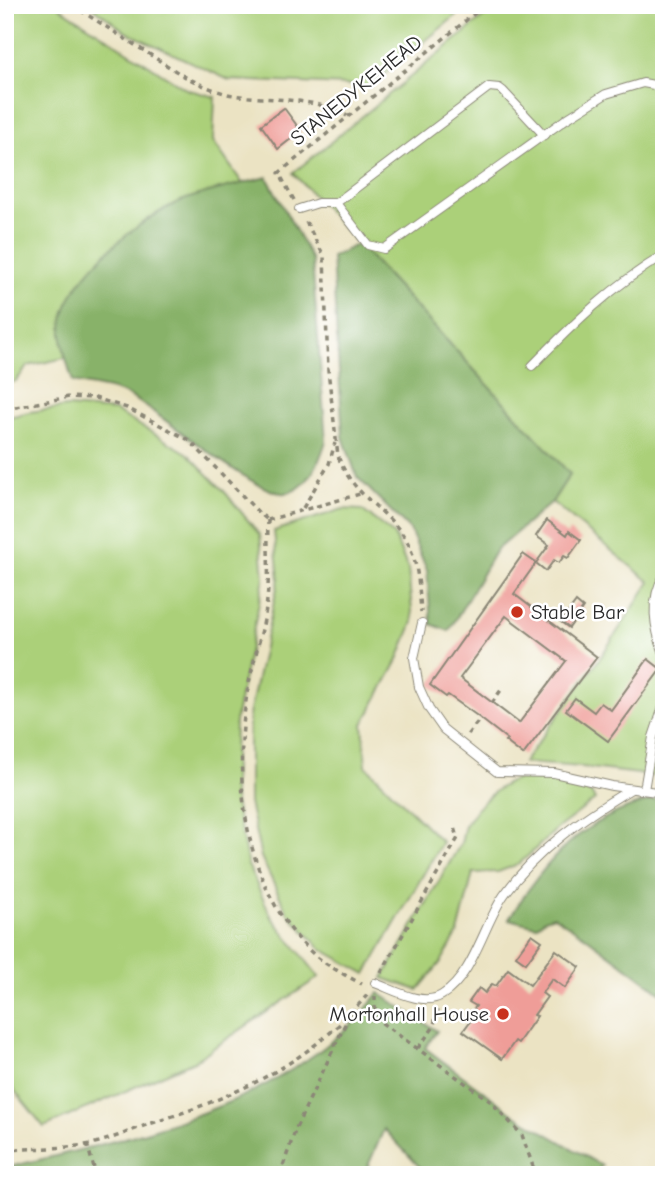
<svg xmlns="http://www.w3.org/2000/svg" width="669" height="1180" font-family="'Comic Neue',sans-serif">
<rect width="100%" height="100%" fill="#fff"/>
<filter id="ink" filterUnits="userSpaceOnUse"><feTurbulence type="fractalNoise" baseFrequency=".0143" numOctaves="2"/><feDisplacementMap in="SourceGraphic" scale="14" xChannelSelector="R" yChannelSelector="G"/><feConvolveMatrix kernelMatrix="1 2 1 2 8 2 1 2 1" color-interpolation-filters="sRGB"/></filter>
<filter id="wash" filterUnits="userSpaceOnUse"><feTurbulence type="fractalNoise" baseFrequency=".00686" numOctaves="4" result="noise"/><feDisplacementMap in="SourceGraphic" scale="28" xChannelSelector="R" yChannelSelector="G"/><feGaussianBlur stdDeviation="1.57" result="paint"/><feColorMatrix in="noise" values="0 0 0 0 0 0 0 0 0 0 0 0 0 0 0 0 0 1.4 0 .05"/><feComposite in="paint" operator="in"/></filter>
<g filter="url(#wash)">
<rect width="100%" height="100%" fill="#ebe3c3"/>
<g fill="#abd079" stroke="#6b7e52" stroke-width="2">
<path d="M5 5H56L186 89 215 97 213 141 243 184 176 203 62 328 65 358 28 366 16 381 5 385Z"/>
<path d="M90 5H469L370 86 229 80 126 32Z"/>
<path d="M498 5H664V777L582 767 523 763 600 658 650 582 552 502 570 474 293 173Z"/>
<path d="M68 407 115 411 187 453 224 491 260 535 264 578 235 721 233 793 248 865 271 916 319 977 194 1061 44 1127 5 1079V418L29 412Z"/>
<path d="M343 509 362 510 394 535 408 569 413 622 397 662 363 724 366 766 442 842 366 974 320 948 287 912 261 857 249 803V715L279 579 274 531Z"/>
<path d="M525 778C543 778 588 781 595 800L558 828 519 864 498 872 473 873 458 933 441 962 418 990 383 978 461 843C463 837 463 831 465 826 477 805 501 780 525 778Z"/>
</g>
<g fill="#88b269" stroke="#5a6e4a" stroke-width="2">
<path d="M267 177 312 260 326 441C320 460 309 490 285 493 258 497 161 413 131 397 115 388 91 386 73 382 68 365 61 347 62 329 63 280 133 225 174 204 196 193 242 184 267 177Z"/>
<path d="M358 244 570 474 552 502 496 550 449 631 431 624 427 570 410 530 357 477 343 437 332 257Z"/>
<path d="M653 800 664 802V995L586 937 554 916 545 919 536 926 509 919C546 859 582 818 653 800Z"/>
<path d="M379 993 437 1031 425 1048 515 1115 602 1166 593 1175H427L384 1129 364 1175H5V1168C134 1137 294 1104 379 993Z"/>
</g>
<g id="blocks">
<g fill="#ef9d98" fill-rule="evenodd">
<path d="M284 108 301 131 278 149 261 125Z"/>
<path d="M547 520 567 535 569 531 581 540 568 558 564 556 559 563 554 560 546 571 536 563 549 545 536 536Z"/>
<path d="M523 554 536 563 514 594 597 657 523 755 505 741 507 739 476 715 448 695 446 697 430 685ZM506 616 566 661 519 723 460 678Z"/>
<path d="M576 602 583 608 569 628 561 622Z"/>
<path d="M648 659 661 669 608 741 566 710 575 698 594 712 601 703 611 710Z"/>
<path d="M532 934 542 941 526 963 516 956Z"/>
<path d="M556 950 580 967 565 988 552 979 542 993 547 997 534 1015 537 1016 518 1043 515 1041 502 1059 463 1031 474 1016 470 1014 476 1006 469 1002 479 988 485 993 492 984 496 986 508 969 530 985Z"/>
</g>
</g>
</g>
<g filter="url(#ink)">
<use href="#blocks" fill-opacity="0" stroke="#8b8777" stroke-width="2"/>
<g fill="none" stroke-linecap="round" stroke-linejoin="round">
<g stroke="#8b8777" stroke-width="10">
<g id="lane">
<path d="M544 135 503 91 499 88 489 87 336 203 368 245 384 249 566 119 606 94 643 83 654 85 664 91"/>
<path d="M299 209 318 203H336"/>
<path d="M532 366C573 324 613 285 664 255"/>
<path d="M664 576C649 599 654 629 664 653"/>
<path d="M422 623 414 658 419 687 429 709 443 729 497 772 554 773 612 786 664 793"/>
<path d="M644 790 653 737 664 704"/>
<path d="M375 983C394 990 423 1007 442 995 473 976 484 924 504 895 537 849 584 817 631 789"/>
</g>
</g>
<g stroke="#8b8777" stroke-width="3.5" stroke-dasharray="5 5" stroke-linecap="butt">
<path d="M72 5 182 75C197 83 212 90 228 94 268 102 311 95 347 116"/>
<path d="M294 200 279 173 485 5"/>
<path d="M306 222 324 256 328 370 338 456C352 494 378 503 401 532 418 554 419 585 421 612"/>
<path d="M5 409 69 397 95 398 127 408 189 440 258 512 268 520"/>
<path d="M303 508 329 464 335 443"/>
<path d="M268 520C267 546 270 573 267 600 264 631 252 662 247 694 233 781 243 883 308 949 323 964 343 974 362 984"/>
<path d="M268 520 360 494"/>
<path d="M492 703 501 690"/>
<path d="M468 734 480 719"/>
<path d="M381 973 458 838 454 824"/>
<path d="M375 996V1018L490 1101 522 1135 536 1175"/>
<path d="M418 1048 433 1028 438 1010"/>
<path d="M87 1144 96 1175"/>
<path d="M5 1150C32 1148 59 1149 85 1145 105 1142 127 1132 146 1125 233 1097 308 1066 368 994"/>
<path d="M280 1175 296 1128 349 1016"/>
</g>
<use href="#lane" stroke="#fff" stroke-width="8"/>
</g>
</g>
<g fill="#c8321e" stroke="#fff" stroke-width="2.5">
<circle cx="517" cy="612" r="7"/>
<circle cx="503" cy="1014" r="7"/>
</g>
<g text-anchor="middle" stroke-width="5" stroke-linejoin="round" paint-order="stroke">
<g font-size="21" fill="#2b2b2b" stroke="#fff">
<text transform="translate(356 90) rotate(-39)" y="7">STANEDYKEHEAD</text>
</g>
<g font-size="21" fill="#2b2b2b" stroke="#fff" text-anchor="start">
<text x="531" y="619">Stable Bar</text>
<text x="489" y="1021" text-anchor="end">Mortonhall House</text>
</g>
</g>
<rect width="669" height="1180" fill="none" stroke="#fff" stroke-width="28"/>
</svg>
